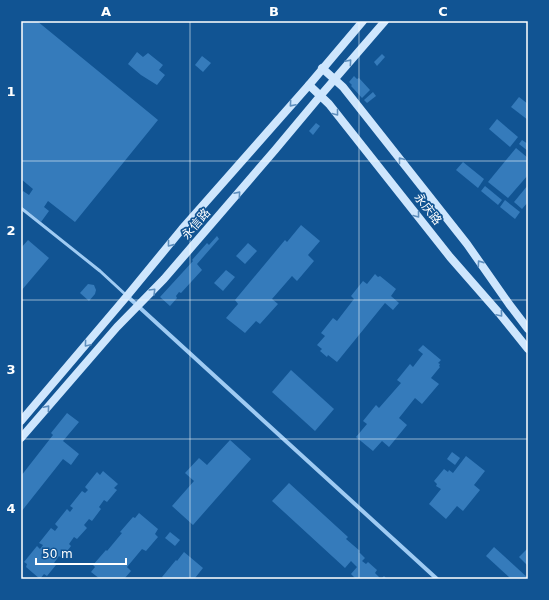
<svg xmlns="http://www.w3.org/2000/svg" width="549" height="600" font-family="'DejaVu Sans','Noto Sans SC',sans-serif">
<rect width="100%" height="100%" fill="#115493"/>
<g fill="#357bbb">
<path d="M21 21H37L158 120 75 222 48 201 44 207 49 211 41 222 21 206V194L23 191 29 195 33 189 21 179Z"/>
<path d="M137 52 143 57 148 53 163 65 159 70 165 75 157 85 141 75 128 64Z"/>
<path d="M382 54 385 57 377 66 374 62Z"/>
<path d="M202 56 211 63 203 72 195 65Z"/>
<path d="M354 76 357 79 359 78 370 90 362 98 352 87 351 86 352 85 349 82Z"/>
<path d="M373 92 376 96 367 103 364 100Z"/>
<path d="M519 97 528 104V120L511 107Z"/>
<path d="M497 119 518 137 510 147 489 129Z"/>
<path d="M316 123 320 126 313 135 309 131Z"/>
<path d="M522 140 528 144V151L519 144Z"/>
<path d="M516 148 528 158V175L508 198 488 182Z"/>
<path d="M463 162 484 179 478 188 456 170Z"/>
<path d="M528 185V202L522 209 514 202Z"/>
<path d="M485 186 502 200 498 205 481 191Z"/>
<path d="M505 200 520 212 515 219 500 207Z"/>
<path d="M301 225 320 241 308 255 314 261 297 281 292 276 272 299 278 304 260 324 256 321 245 333 226 318 238 304 235 300 285 240 287 242Z"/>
<path d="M217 236 219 239 218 240 197 264 202 270 181 293 179 292 176 296 177 298 170 306 160 297 193 261 192 260 207 243 209 245Z"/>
<path d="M28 240 49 258 21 291V248Z"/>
<path d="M248 243 257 251 245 264 236 256Z"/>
<path d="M226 270 235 277 223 291 214 283Z"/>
<path d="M375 274 378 277 380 276 396 289 391 296 399 303 393 310 385 303 337 362 328 355 327 357 320 351 322 349 317 345 325 336 321 333 333 318 337 321 354 299 351 296 363 281 367 284Z"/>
<path d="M88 284 94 285 96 290 95 294 89 301 80 293Z"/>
<path d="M423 345 441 360 438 363 440 364 439 366 440 367 431 378 439 384 422 404 415 398 399 418 407 425 389 447 382 441 373 451 356 437 367 424 363 421 376 405 379 408 401 383 397 380 410 364 413 367 423 354 418 350Z"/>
<path d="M291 370 334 409 315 431 272 392Z"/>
<path d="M67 413 79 422 63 441 79 454 71 465 63 459 21 512V476L53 435 51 433Z"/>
<path d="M230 440 251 459 193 525 172 506 194 481 185 473 199 458 207 465Z"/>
<path d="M452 452 460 458 455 465 447 459Z"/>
<path d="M466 456 485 471 474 485 480 490 463 511 457 506 446 519 429 504 441 489 436 486 437 484 434 481 444 469 448 472 449 470 453 473Z"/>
<path d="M103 471 118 484 114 488 117 490 107 502 104 500 99 507 101 509 92 521 89 519 84 525 87 528 77 539 74 537 69 544 71 546 62 558 59 556 54 563 56 565 47 576 44 574 40 579 26 567 27 564 24 562 37 546 40 549 43 545 39 543 51 528 55 531 58 527 55 524 67 509 70 512 73 508 70 506 82 491 85 493 88 490 85 487 97 472 100 475Z"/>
<path d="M289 483 348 537 346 539 360 551 359 552 365 558 362 561 366 564 368 562 377 570 375 573 381 579 384 576 387 579H356L351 574 357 567 351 561 345 568 272 501Z"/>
<path d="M139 513 158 529 155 534 158 537 146 551 142 549 127 567 131 571 124 579H100L91 572 95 567 93 565 106 550 107 551 122 533 120 532 133 517 135 518Z"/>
<path d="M170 532 180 540 175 546 165 538Z"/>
<path d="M494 547 528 578V579H511L486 556Z"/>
<path d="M527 549 528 550V566L519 557Z"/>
<path d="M184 552 203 568 195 578 196 579H162L163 578 162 577 176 560 177 561Z"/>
</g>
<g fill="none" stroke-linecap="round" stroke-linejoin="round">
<path stroke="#9fcbf3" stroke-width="3" d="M21 208 100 271 126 295"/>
<path stroke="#9fcbf3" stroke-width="4" d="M127 296 437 579"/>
<g stroke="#cee6fd" stroke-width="8">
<path d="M322 68 343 87 467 244 509 304 528 329"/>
<path d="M309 85 329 104 450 257 499 313 528 349"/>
<path d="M21 421 127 296 182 229 309 85 363 21"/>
<path d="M21 438 117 327 164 279 275 150 321 95 385 21"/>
</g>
</g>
<defs><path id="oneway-chevron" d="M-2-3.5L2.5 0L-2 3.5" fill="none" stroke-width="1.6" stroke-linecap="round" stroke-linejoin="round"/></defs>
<g stroke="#5d8ebd">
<use href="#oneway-chevron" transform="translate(349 62) rotate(-49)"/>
<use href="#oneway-chevron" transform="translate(292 104) rotate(131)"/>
<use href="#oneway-chevron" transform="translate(336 113) rotate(52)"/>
<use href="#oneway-chevron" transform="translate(401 160) rotate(-128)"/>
<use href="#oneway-chevron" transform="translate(238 194) rotate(-49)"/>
<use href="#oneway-chevron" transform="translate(417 215) rotate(52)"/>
<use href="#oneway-chevron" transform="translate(170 244) rotate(129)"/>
<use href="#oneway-chevron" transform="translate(480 263) rotate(-125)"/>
<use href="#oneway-chevron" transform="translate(153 291) rotate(-45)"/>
<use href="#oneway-chevron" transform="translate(500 314) rotate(50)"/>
<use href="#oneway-chevron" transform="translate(87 344) rotate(130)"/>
<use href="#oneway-chevron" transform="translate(47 408) rotate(-49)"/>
</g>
<path fill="none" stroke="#fff" stroke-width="1" stroke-opacity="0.55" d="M190 21V579M359 21V579M21 161H528M21 300H528M21 439H528"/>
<g text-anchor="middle" stroke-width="3.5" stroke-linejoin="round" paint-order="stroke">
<g font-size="12" fill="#fff" stroke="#115493">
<text transform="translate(428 209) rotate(52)" y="4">永庆路</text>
<text transform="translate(196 224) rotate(-49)" y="4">永信路</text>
</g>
</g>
<rect width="549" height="600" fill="none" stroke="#115493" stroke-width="44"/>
<path d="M36 558v6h90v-6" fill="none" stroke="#ffffff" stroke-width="2"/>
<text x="42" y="558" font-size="12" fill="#ffffff" stroke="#115493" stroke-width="3" paint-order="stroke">50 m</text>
<rect x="22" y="22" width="505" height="556" fill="none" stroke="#fff" stroke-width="1.5"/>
<g font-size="13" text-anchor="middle" font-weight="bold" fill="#fff">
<text x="106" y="16">A</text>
<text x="274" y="16">B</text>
<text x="443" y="16">C</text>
<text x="11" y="96">1</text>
<text x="11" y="235">2</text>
<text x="11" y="374">3</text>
<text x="11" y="513">4</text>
</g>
</svg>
